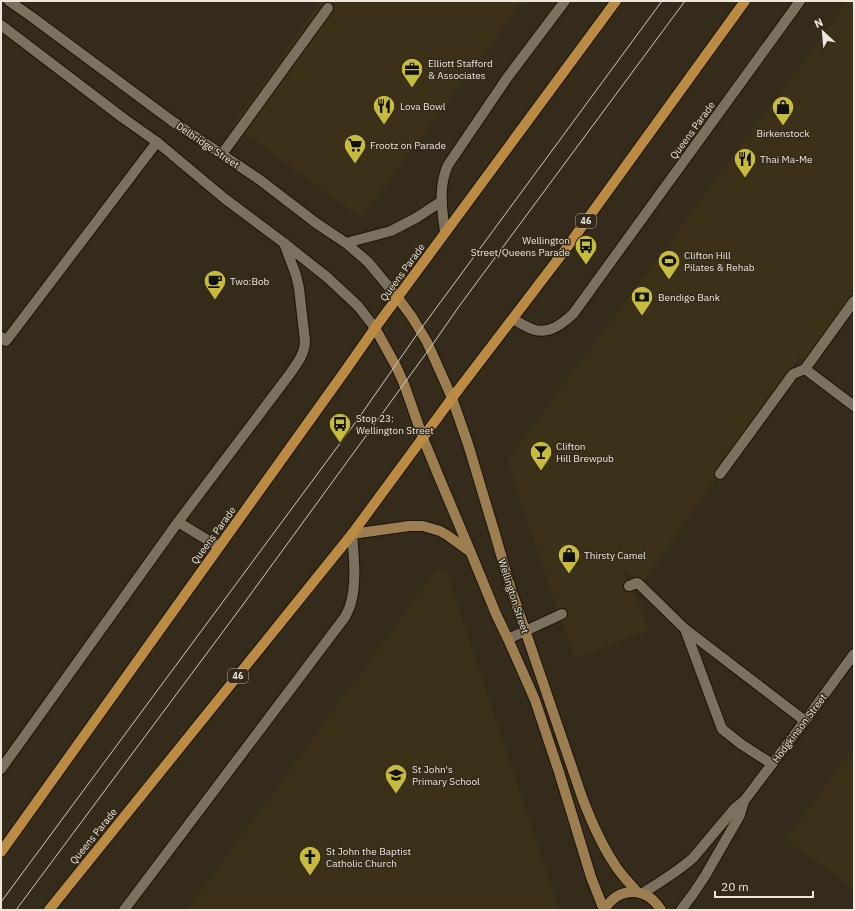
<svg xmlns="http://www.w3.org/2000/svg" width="855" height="911" font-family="'IBM Plex Sans',sans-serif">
<rect width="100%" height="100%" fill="#342b1b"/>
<g fill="#3d3019">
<path d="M320 1H523L362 217 340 203 233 125Z"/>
<path d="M848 1H854V294L805 362 799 358 643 583 623 570 649 631 574 658 507 461Z"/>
<path d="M446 572 559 910H187L434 573Z"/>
<path d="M849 753 854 756V889L786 840Z"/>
</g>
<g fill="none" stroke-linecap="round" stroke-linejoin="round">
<g stroke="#1c1305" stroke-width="12">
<g id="lane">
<path d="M222 154 328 8"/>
<path d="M1 337 6 341 157 142"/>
<path d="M805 369 854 406"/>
<path d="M720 474 793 374 805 369 854 301"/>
<path d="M178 522 219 547"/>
<path d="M629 586 637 583 639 584 685 629 722 729 741 744 772 764"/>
<path d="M685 629 805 721"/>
<path d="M508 639 562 614"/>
</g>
</g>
<g stroke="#1c1305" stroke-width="12">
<g id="street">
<path d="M9 1 32 17 172 121 260 180 316 223 346 243 368 262 398 298"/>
<path d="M1 25 123 118 157 142 224 198 284 243 328 278 358 306 375 328"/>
<path d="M445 232C442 210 438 186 448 165L507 78 565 1"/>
<path d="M346 243 391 231 416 218 442 201"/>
<path d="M513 319C520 323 528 328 535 330 550 334 563 323 573 314L800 1"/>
<path d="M1 769 178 522 289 375C296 365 305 354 305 341L299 288 296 275 284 243"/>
<path d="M643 893C660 882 677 872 693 858L735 808 744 801 772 764 805 721 854 654"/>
<path d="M124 910 345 617C347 613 349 609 350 606 357 584 354 557 352 534"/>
<path d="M681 910 693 894 705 876 740 815 744 801"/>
</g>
</g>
<g stroke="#1c1305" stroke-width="12">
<g id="secondary">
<path d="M398 298 412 317 427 342 452 398 468 444 495 534 510 586 582 797C591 821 601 844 615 865 621 875 630 883 637 892"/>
<path d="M375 328 396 366 404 384 423 438 439 477 471 553 496 614 508 639 535 700 559 772 591 877 604 910"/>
<path d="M352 534 409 526H423L440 531 447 535 469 551"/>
<path d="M604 910C619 886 646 886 661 910"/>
</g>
</g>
<g stroke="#1c1305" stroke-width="12">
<g id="primary">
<path d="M1 852 219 547 345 371 375 328 616 1"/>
<path d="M49 910 352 534 452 398 565 250 745 1"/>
</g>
</g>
<use href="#lane" stroke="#7c715f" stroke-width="10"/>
<use href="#street" stroke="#7c715f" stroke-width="10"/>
<use href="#secondary" stroke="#9c7e51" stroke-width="10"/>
<use href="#primary" stroke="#bb8b43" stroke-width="10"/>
<g stroke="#d0cabe" stroke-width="1">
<path d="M1 902 358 419 420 330 662 1"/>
<path d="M16 910 242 606 430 348 460 305 685 1"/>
</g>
</g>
<defs>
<g id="office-pin" transform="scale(1.15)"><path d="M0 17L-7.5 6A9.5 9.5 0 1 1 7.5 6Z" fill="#c7bb3c" stroke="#342b1b"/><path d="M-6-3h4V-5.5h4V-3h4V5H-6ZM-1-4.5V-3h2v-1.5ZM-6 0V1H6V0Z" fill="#111"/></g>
<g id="restaurant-pin" transform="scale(1.15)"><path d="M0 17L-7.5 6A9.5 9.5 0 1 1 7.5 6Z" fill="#c7bb3c" stroke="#342b1b"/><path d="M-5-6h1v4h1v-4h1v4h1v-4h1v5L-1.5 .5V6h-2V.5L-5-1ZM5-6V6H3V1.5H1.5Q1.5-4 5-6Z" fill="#111"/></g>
<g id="shop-pin" transform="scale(1.15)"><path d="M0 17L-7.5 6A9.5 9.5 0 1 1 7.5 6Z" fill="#c7bb3c" stroke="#342b1b"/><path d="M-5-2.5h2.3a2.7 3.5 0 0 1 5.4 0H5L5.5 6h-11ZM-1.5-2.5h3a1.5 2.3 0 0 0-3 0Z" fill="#111"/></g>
<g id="supermarket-pin" transform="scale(1.15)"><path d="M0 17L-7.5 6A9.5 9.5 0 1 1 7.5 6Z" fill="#c7bb3c" stroke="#342b1b"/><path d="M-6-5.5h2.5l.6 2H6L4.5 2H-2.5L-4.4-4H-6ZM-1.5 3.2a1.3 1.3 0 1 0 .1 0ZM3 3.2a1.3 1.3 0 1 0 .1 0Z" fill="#111"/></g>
<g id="bus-pin" transform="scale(1.15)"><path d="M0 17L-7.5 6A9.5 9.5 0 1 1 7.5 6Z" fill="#c7bb3c" stroke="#342b1b"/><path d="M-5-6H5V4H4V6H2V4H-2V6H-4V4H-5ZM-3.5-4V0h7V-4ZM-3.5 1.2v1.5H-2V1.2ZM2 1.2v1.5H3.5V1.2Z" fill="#111"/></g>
<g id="stadium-pin" transform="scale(1.15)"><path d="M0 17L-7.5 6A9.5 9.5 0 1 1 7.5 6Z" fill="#c7bb3c" stroke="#342b1b"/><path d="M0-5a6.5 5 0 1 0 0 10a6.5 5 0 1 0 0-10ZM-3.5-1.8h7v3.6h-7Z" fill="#111"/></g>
<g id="cafe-pin" transform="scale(1.15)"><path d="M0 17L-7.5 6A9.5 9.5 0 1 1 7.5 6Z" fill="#c7bb3c" stroke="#342b1b"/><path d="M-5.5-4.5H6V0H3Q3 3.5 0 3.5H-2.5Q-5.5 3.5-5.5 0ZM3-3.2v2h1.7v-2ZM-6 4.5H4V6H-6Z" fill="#111"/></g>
<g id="bank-pin" transform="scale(1.15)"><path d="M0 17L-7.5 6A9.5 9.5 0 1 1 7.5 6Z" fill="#c7bb3c" stroke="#342b1b"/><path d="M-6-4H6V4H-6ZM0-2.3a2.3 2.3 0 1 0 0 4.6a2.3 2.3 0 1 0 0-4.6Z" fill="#111"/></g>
<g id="bar-pin" transform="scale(1.15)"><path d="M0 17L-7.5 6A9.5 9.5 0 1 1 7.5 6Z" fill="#c7bb3c" stroke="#342b1b"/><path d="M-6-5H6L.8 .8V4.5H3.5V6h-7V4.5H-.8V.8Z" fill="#111"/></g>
<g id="school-pin" transform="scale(1.15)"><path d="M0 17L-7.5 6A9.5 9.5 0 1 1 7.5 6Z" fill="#c7bb3c" stroke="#342b1b"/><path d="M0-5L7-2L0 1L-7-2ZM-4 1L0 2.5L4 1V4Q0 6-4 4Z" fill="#111"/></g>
<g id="church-pin" transform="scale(1.15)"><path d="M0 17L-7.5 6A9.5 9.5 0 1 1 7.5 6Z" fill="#c7bb3c" stroke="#342b1b"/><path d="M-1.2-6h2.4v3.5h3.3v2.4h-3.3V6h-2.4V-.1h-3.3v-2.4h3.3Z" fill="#111"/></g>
</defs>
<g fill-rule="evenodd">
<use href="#office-pin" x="412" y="69"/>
<use href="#restaurant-pin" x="384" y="106"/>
<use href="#shop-pin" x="783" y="107"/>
<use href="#supermarket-pin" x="355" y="145"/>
<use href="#restaurant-pin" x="745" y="159"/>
<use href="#bus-pin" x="586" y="246"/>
<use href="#stadium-pin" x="669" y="261"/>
<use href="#cafe-pin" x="215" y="281"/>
<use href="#bank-pin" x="642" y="297"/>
<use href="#bus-pin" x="340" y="424"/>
<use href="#bar-pin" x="541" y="452"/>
<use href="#shop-pin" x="569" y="555"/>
<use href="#school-pin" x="396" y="775"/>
<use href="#church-pin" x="310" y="857"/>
</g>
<g text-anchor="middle" stroke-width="3" stroke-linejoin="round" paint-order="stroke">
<g fill="#342b1b" stroke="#b6afa2" stroke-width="1">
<rect x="576" y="214" width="20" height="14" rx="3"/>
<rect x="228" y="669" width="20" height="14" rx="3"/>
</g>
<g font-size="9" font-weight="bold" fill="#ede7dc">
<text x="586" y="224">46</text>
<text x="238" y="679">46</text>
</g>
<g font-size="10" fill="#ede7dc" stroke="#342b1b" text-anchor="start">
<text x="428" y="67">Elliott Stafford<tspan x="428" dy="12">&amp; Associates</tspan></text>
<text x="400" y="110">Lova Bowl</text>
<text x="783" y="137" text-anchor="middle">Birkenstock</text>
<text x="370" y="149">Frootz on Parade</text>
<text x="760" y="163">Thai Ma-Me</text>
<text x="570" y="244" text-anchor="end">Wellington<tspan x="570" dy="12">Street/Queens Parade</tspan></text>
<text x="684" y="259">Clifton Hill<tspan x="684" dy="12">Pilates &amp; Rehab</tspan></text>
<text x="230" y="285">Two:Bob</text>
<text x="658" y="301">Bendigo Bank</text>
<text x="356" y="422">Stop 23:<tspan x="356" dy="12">Wellington Street</tspan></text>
<text x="556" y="450">Clifton<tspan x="556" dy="12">Hill Brewpub</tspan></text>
<text x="584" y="559">Thirsty Camel</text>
<text x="412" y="773">St John's<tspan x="412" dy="12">Primary School</tspan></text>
<text x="326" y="855">St John the Baptist<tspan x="326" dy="12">Catholic Church</tspan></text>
</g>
<g font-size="10" fill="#ede7dc" stroke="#342b1b">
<text transform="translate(692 130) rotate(-54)" y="4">Queens Parade</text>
<text transform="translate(208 145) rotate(34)" y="4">Delbridge Street</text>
<text transform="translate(402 272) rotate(-54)" y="4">Queens Parade</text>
<text transform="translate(213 535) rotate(-54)" y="4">Queens Parade</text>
<text transform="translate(514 596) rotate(72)" y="4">Wellington Street</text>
<text transform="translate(799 728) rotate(-53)" y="4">Hodgkinson Street</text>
<text transform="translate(93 836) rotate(-51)" y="4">Queens Parade</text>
</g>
</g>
<rect width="855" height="911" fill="none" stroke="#ede7dc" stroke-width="4"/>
<g transform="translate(823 32) rotate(334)" stroke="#342b1b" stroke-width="3" paint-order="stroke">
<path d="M0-3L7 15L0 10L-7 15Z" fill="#ede7dc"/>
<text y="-6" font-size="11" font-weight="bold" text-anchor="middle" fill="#ede7dc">N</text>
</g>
<path d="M715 891v6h98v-6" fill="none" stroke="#ede7dc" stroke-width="2"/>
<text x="721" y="891" font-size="12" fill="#ede7dc" stroke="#342b1b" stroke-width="3" paint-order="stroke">20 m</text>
</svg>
